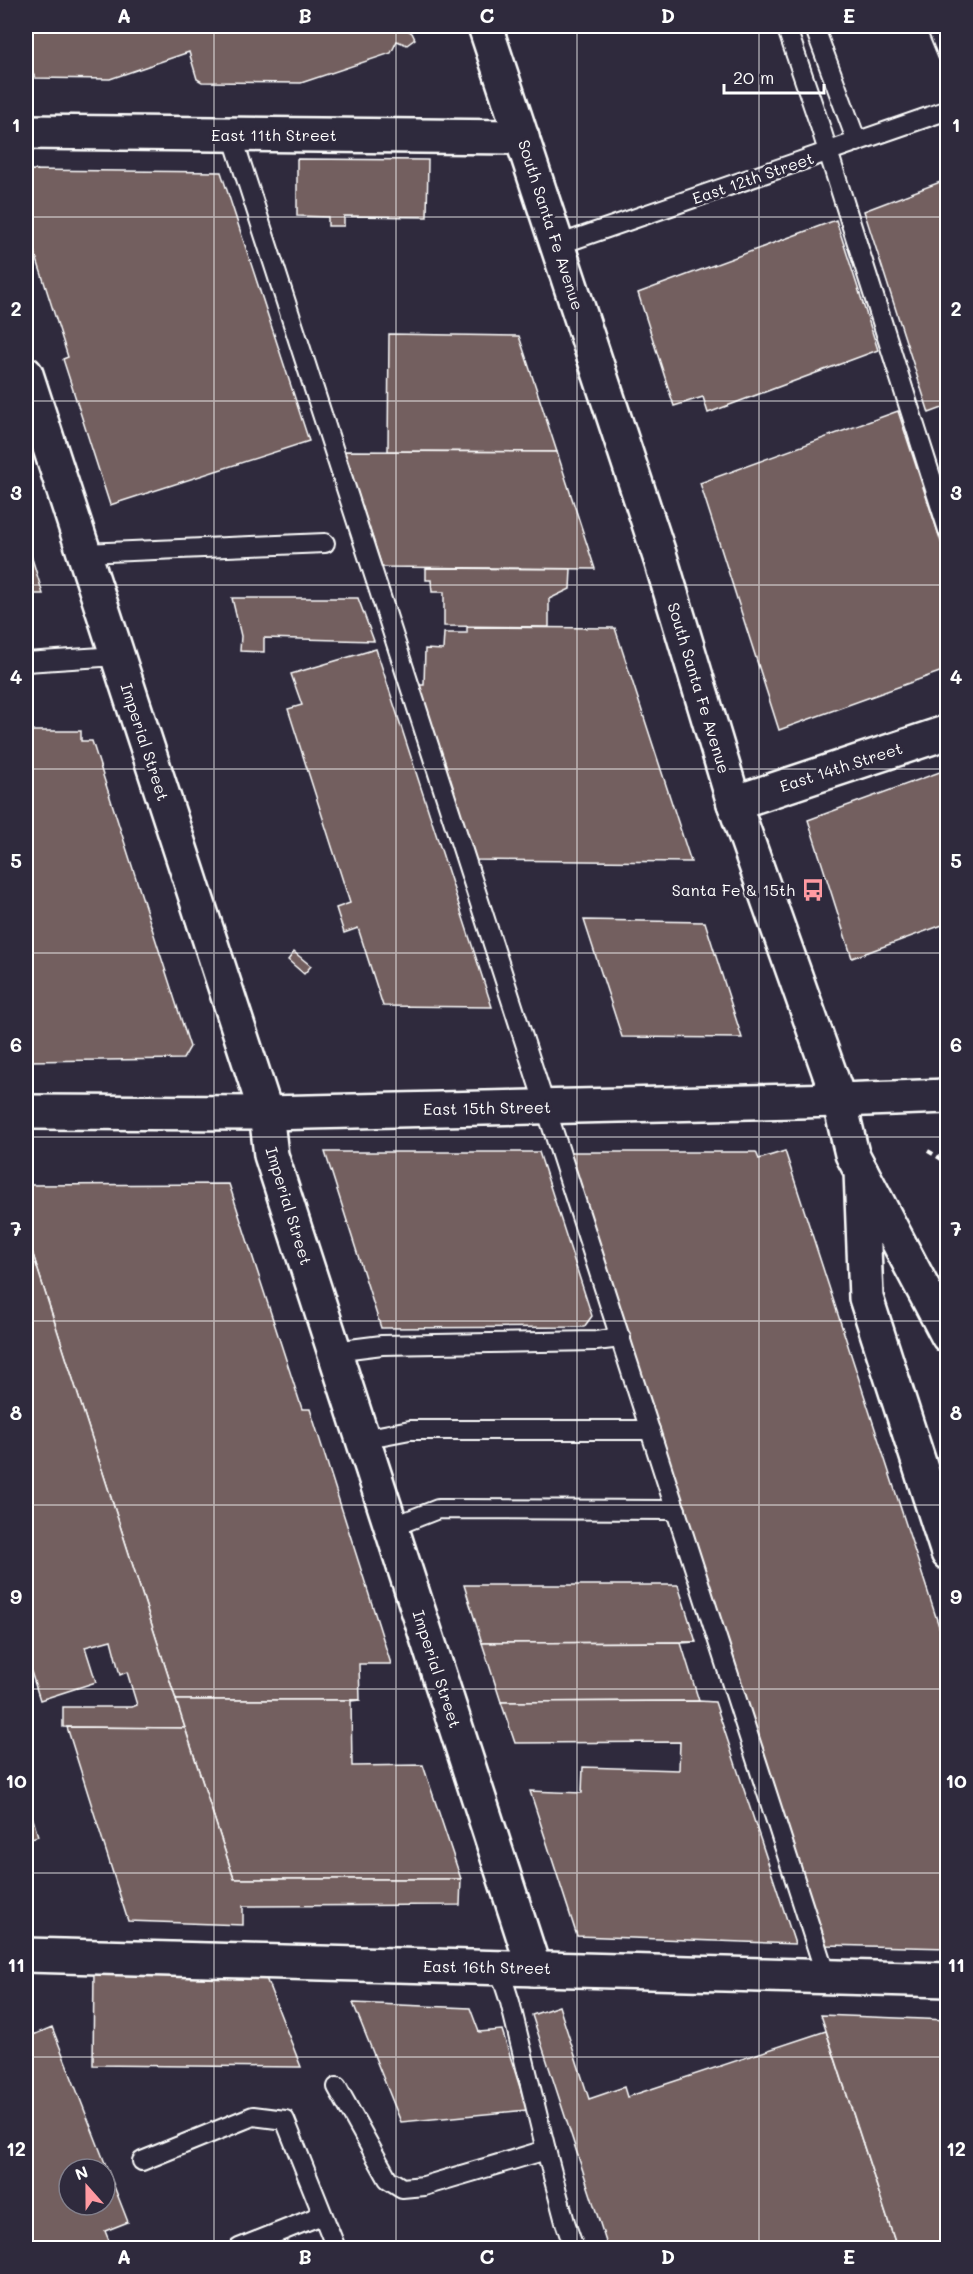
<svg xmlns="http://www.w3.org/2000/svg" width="973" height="2274" font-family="Mali,sans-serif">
<rect width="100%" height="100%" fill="#2f2a3d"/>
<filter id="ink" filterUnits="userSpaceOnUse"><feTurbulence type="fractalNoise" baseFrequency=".0167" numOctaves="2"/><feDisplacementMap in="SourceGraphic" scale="12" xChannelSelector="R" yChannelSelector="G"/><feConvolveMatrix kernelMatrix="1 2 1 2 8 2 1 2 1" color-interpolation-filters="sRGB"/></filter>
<g filter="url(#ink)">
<g fill="#735f5f" stroke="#fff" stroke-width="1.5" fill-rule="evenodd">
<path d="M26 26H404L403 27 412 33 415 39 407 45 397 41 391 53 301 83 202 82 197 79 189 52 110 79 35 78 30 67 26 68Z"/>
<path d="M297 159 428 160 427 217 344 216V226H328V217L297 216Z"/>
<path d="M26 170 221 172 309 441 110 505 63 359 68 357 26 225Z"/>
<path d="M948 179V406L929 413 864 211Z"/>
<path d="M836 220 878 350 708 413 703 397 674 406 638 293Z"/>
<path d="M389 334 519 336 557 452 388 451Z"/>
<path d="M898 411 948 563V669L779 730 700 483Z"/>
<path d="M344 451 557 452 595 569 382 567Z"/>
<path d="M26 539 43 594H26Z"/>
<path d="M426 568 571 569 570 589 549 599V627L444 626V592H432L431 580H426Z"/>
<path d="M232 598H358L374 641 264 638V652L240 651 241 636Z"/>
<path d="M467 627 615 628 691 862 475 860 419 685H424L425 649 443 650 444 633H467Z"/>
<path d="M376 649 492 1007 383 1006 358 928 344 933 336 908 350 903 288 709 302 705 291 674Z"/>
<path d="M26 731H81V741H92L190 1047 183 1059 26 1061Z"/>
<path d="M948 769V923L852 958 808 820Z"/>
<path d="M584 920 705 922 742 1038 622 1037Z"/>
<path d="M294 952 311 966 304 974 288 960Z"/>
<path d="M785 1151 948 1654V1948L826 1945 570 1152H756L759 1159Z"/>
<path d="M325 1152H539L592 1316 584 1327 381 1328Z"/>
<path d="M229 1184 302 1409H310L391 1664H359L360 1700H176L26 1233V1185Z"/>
<path d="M26 1233 176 1700 185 1728 63 1727V1707H132L137 1705 127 1672 120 1675 111 1640 85 1647 96 1682 40 1700 26 1656Z"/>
<path d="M464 1585H678L696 1642 482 1643Z"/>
<path d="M696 1642 681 1643 699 1701 501 1702 482 1643Z"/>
<path d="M176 1700H360L351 1701 352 1766 423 1765 461 1879H234Z"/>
<path d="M699 1701 715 1702 795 1944 577 1936 530 1791 582 1793 583 1767 679 1770 680 1742 515 1743 501 1702Z"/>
<path d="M67 1727 185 1728 234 1879H461L460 1905 243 1906V1925L128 1921Z"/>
<path d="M26 1796 38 1836 26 1840Z"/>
<path d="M94 1971 264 1973 301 2067 93 2065Z"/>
<path d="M353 2003 470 2008 479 2032 502 2030 527 2110 401 2122Z"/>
<path d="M559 2006 589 2099 624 2087 627 2097 826 2031 897 2248H608L532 2015Z"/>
<path d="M821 2015 948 2020V2248H897Z"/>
<path d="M52 2027 128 2222 105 2231 112 2248H26V2038ZM69 2169H105V2205H69Z"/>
</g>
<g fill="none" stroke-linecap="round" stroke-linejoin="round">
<g stroke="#fff" stroke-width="22">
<g id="service">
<path d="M786 26 820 126 948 530"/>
<path d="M936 26 948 55"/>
<path d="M817 34 857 142"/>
<path d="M232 135 826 1976"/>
<path d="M558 245 948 110"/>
<path d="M84 553 325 543"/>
<path d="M26 662 117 656"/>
<path d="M334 1351 382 1345 596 1341 621 1338"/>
<path d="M363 1439 410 1430H650"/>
<path d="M392 1527 438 1509 676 1510"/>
<path d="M337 2087 388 2179 402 2188 424 2186 546 2150 510 2002 499 1968"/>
<path d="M546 2150 565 2222 574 2248"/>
<path d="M142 2161 253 2116 285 2120 336 2248"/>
<path d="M239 2248 322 2215"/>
</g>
</g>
<g stroke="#fff" stroke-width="38">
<g id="minor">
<path d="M26 132 522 137"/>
<path d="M26 374 266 1113 271 1155 534 1969"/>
<path d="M734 803 948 732"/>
<path d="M26 1955 948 1980"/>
</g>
</g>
<g stroke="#fff" stroke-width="38">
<path id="tertiary" d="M26 1112 266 1113 839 1100"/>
</g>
<g stroke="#fff" stroke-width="38">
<g id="secondary">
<path d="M485 26 661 560 734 803 839 1100 852 1154 948 1336"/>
<path d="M839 1100 948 1096"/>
</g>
</g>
<g stroke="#fff" stroke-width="38">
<path id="primary" d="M861 1171 866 1298 948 1553"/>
</g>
<path stroke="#fff" stroke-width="4" stroke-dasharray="6 4.5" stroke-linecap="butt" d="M928 1151 948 1163"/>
<use href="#service" stroke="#2f2a3d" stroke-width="18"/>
<use href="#minor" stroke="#2f2a3d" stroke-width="33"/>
<use href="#tertiary" stroke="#2f2a3d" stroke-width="33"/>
<use href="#secondary" stroke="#2f2a3d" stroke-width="33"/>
<use href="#primary" stroke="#2f2a3d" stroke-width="33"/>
</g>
</g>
<path fill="none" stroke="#fff" stroke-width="1.5" stroke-opacity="0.55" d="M214 26V2248M396 26V2248M577 26V2248M759 26V2248M26 217H948M26 401H948M26 585H948M26 769H948M26 953H948M26 1137H948M26 1321H948M26 1505H948M26 1689H948M26 1873H948M26 2057H948"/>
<defs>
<g id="bus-bare" transform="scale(1.8)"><path d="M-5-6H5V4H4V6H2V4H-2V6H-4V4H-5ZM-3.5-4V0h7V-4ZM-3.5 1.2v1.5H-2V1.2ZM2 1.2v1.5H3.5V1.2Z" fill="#ff9aa2" stroke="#2f2a3d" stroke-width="2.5" paint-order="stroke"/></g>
</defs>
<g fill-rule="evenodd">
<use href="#bus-bare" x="813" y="890"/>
</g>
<g text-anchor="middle" stroke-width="6" stroke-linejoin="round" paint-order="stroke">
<g font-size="16" fill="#fff" stroke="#2f2a3d">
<text x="274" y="141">East 11th Street</text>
<text transform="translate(753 178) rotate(-19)" y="6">East 12th Street</text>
<text transform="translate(551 225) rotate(72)" y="6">South Santa Fe Avenue</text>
<text transform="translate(699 688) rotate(73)" y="6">South Santa Fe Avenue</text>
<text transform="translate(145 742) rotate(72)" y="6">Imperial Street</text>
<text transform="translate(841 767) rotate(-18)" y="6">East 14th Street</text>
<text transform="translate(487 1108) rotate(-1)" y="6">East 15th Street</text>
<text transform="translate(289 1206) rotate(73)" y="6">Imperial Street</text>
<text transform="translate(437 1669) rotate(72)" y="6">Imperial Street</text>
<text transform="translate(487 1967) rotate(1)" y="6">East 16th Street</text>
</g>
<g font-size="16" fill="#fff" stroke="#2f2a3d" text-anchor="end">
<text x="795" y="896">Santa Fe &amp; 15th</text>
</g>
</g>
<rect width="973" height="2274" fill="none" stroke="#2f2a3d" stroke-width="66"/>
<g transform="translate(87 2187) rotate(339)"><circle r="28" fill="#2f2a3d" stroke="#827f8b" stroke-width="1.5"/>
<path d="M0-4.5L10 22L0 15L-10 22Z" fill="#ff9aa2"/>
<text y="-9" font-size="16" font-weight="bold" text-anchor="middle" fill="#ffffff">N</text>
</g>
<path d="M724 84v9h100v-9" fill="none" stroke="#ffffff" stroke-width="3"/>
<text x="733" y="84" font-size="18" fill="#ffffff" stroke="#2f2a3d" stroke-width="4.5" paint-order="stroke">20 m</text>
<rect x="33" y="33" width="907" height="2208" fill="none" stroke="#fff" stroke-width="2"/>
<g font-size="20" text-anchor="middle" font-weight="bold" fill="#fff">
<text x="124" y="23">A</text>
<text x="305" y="23">B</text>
<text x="487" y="23">C</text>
<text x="668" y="23">D</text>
<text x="849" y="23">E</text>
<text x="16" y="132">1</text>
<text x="956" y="132">1</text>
<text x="16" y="316">2</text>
<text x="956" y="316">2</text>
<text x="16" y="500">3</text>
<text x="956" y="500">3</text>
<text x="16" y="684">4</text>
<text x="956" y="684">4</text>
<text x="16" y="868">5</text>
<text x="956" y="868">5</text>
<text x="16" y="1052">6</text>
<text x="956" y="1052">6</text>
<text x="16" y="1236">7</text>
<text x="956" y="1236">7</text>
<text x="16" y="1420">8</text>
<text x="956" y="1420">8</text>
<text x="16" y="1604">9</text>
<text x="956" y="1604">9</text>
<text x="16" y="1788">10</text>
<text x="956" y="1788">10</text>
<text x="16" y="1972">11</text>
<text x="956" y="1972">11</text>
<text x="16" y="2156">12</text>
<text x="956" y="2156">12</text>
<text x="124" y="2264">A</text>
<text x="305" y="2264">B</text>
<text x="487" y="2264">C</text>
<text x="668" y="2264">D</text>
<text x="849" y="2264">E</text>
</g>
</svg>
